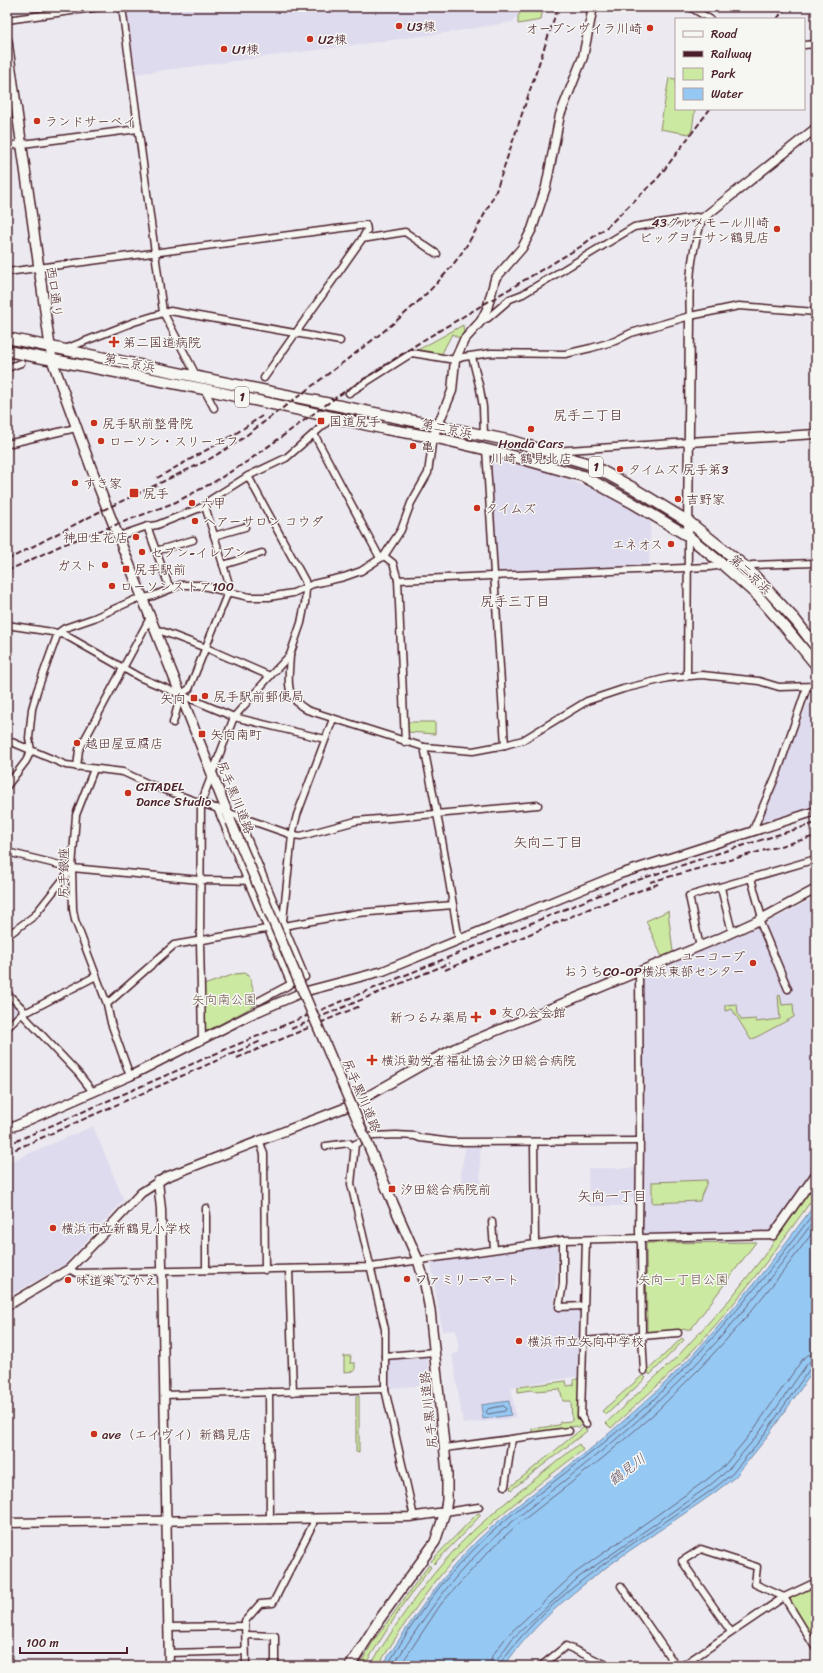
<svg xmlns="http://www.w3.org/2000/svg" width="823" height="1673" font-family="Sriracha,'Klee One',sans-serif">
<rect width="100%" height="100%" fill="#eceaf0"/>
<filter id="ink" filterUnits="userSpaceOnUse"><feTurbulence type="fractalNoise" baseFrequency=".025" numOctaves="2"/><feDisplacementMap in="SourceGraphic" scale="8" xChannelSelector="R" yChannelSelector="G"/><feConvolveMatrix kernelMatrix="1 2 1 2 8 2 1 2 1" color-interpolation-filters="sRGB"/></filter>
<g filter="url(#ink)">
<g fill="#dfdbee">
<path d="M126 7H523L513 22 445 33 136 74Z"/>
<path d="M488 459H505L539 468 607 495 651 519 649 565 495 571Z"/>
<path d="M813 690H816V806L764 822 761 820Z"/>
<path d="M816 897V1168L773 1229 769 1231 642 1235 645 1145 643 977 763 925Z"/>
<path d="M7 996 19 1009V1013L7 1024Z"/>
<path d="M93 1126 124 1200 63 1266 7 1297V1163Z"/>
<path d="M465 1147H480L481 1196H463L461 1173Z"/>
<path d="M588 1168H636V1197L628 1198V1206H589Z"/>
<path d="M555 1245 558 1248 554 1309 581 1310 580 1376 511 1387 516 1418 463 1424 452 1354 459 1352 456 1330 442 1331 431 1263Z"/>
<path d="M427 1355 430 1383 429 1385 390 1388 389 1358Z"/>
</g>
<g fill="#cce9a1" stroke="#8b8466">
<path d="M524 7H543L541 20 518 24V16Z"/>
<path d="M669 78 676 79V109H695L692 130 689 134 660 129Z"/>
<path d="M463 325 464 334 459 338 452 334 441 355 416 351Z"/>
<path d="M407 722H435V734L408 732Z"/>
<path d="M668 911 673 952 662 957 646 921Z"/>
<path d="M245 973 247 976 249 975 256 1000V1005L207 1031 205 1030 204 985 235 974Z"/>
<path d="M780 995 782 1005 793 1004 794 1017 751 1040 732 1009 725 1011V1005L737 1004 738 1014 742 1020 756 1019V1022L780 1019 778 996Z"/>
<path d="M707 1180C706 1188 701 1193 700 1201L652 1203V1182Z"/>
<path d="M816 1181V1194C775 1252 733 1308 684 1360 661 1384 635 1405 611 1428L606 1423 677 1357 730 1299 763 1257Z"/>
<path d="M756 1242 691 1329 647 1332 646 1243Z"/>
<path d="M682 1338 684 1340 650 1375 647 1371Z"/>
<path d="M344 1356H351L350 1363H355V1371L344 1372Z"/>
<path d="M643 1375 646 1378 606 1415 602 1411Z"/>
<path d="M579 1378 578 1416 582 1424 579 1428 577 1426 532 1433V1429L559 1425 560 1422 572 1421 571 1401H563L560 1389 534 1391 531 1390 518 1392V1387L566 1381 567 1386 574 1385V1380Z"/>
<path d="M356 1396H359V1453L356 1452Z"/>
<path d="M584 1427 587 1431 511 1490 510 1487Z"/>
<path d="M579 1444 583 1450C548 1477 512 1504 479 1534 438 1572 407 1619 378 1666H370C400 1617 433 1569 475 1529 508 1499 544 1472 579 1444Z"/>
<path d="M478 1513 481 1515 434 1564 431 1561Z"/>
<path d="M429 1565 431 1567 399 1611 364 1666H359L374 1640Z"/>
<path d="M816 1585V1642L790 1602 791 1596Z"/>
</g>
<g fill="#95c9f3" stroke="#7785a3">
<path d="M816 1203V1367L764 1441 735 1477 714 1493C641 1545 557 1591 504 1666H382C411 1621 439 1579 477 1541 513 1506 555 1478 594 1446 611 1432 628 1417 645 1402 710 1343 763 1273 816 1203Z"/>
<path d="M509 1401 511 1415 483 1419 481 1405Z"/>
</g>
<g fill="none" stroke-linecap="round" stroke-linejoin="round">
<g stroke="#68637b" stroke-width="1">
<path d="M504 1406 506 1409 505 1411 488 1414 486 1412 488 1409Z"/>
<path d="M387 1666C401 1643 415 1619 432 1597 454 1568 481 1541 509 1517 524 1504 540 1493 556 1480 588 1456 619 1431 649 1404 711 1345 765 1278 816 1210"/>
<path d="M393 1666C420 1623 447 1583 483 1548 519 1513 561 1485 599 1453 617 1439 634 1424 651 1408 713 1352 766 1285 816 1218"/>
<path d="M400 1666 441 1604 487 1553 517 1525 604 1457 656 1412 699 1369 738 1327 782 1273 816 1228"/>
<path d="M490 1666 492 1656 508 1635 575 1573 705 1481 724 1466 752 1432 802 1360 808 1355 816 1354"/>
<path d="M496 1666 497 1660 512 1639 579 1577 709 1486 728 1470 757 1436 807 1364 811 1361 816 1360"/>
<path d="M501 1666V1662C554 1588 639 1541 712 1490L732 1474 761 1439 811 1367 816 1365"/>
</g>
<g stroke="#4a1f2b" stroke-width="9">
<g id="minor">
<path d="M122 7 163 312 197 377"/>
<path d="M690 7 710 19"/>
<path d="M7 20 100 7"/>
<path d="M804 45 816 44"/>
<path d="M7 146 138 129"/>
<path d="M362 239 405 232 437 254"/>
<path d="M7 272 366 225 367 230 362 239 264 378"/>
<path d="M481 321 488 318 510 299 523 294 634 227 696 217 703 218C691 250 688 282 690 316"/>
<path d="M65 349 134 322 170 311 340 341"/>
<path d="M472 357 480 389 483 407 484 435"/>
<path d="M7 368 21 363"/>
<path d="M204 389 214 408"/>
<path d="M349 393 412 353 455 360 463 357 491 353 565 354 591 348 615 341 631 333 690 316 739 306 816 312"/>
<path d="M314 434 380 558"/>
<path d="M7 444 76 428"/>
<path d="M486 449 505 745"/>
<path d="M553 451 690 442"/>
<path d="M147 526 170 589"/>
<path d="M119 536 145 527 157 525 205 506"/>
<path d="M214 536 245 527"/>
<path d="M156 551 193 540"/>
<path d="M384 556 393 563 398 580 405 742"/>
<path d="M223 565 262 553"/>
<path d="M748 569 752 565 816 563"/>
<path d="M398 580 709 567 717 566 721 563"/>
<path d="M7 625 52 632 65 635 139 677 234 717 325 739"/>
<path d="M156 629 206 648 270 676"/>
<path d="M290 655C289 679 283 696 307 710L424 747 473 751 505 745 523 740 587 701 623 689 668 678 702 675 759 681 779 687 816 686"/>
<path d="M687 675 688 536"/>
<path d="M173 723 181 694 189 689 228 592 229 584 205 506 210 500 248 476 286 458 333 417"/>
<path d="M7 740 66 765 123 772 151 785 201 803 292 835 301 836 356 821 538 805"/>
<path d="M424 747 442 840 459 940"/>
<path d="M77 767 79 750 151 616"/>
<path d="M94 769 76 815 72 868 73 909 75 920 107 1004 111 1023 130 1076"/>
<path d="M7 786 26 761 31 751 29 738 32 709 37 691 58 633 65 628 94 618 134 600 153 596 180 585H199L249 597H269L293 593 313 584 344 577 361 571 384 556 401 530 411 503 428 473 433 437"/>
<path d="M217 808 291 984 259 1001"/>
<path d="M238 816 305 977"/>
<path d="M753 830 778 771 807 687"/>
<path d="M7 852 72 868 200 880 264 881"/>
<path d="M751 878 762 918"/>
<path d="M721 888 732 932"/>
<path d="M759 920 788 989"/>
<path d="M283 921 292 835 297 815 333 719"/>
<path d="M7 936 34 916 72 868"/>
<path d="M700 947 689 896 816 859"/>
<path d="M639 972 640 1141 639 1233 641 1244 642 1336 644 1371"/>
<path d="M7 993 22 1008 24 1016 78 1073 93 1092"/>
<path d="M107 1004 174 945 358 913 453 905"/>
<path d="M7 1028 23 1012 29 1011 96 976"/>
<path d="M202 1040 200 940 201 803 234 717 270 676 290 655 301 623 305 603 306 588 305 581 248 476"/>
<path d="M7 1125 15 1126"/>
<path d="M260 1142 264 1154 265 1270"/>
<path d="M534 1142 535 1243"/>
<path d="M326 1146 349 1143 354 1148"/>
<path d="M492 1222 494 1249"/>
<path d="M563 1240V1284L559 1307 584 1306"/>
<path d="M586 1240 581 1416 586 1424"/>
<path d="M69 1269 76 1273 371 1267 563 1240 773 1235"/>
<path d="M289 1269 293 1392"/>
<path d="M206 1270V1208"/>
<path d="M583 1341 678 1333"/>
<path d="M385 1356 435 1352"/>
<path d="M269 1392 270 1520"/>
<path d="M164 1395 385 1389"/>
<path d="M445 1448 569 1431"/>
<path d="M505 1486 512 1439"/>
<path d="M445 1512 479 1507"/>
<path d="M414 1517 385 1389V1329L351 1184 355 1144 373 1136 396 1135 415 1136 420 1138 452 1142 640 1141"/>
<path d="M621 1586 676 1666"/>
<path d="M169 1627 245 1626"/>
<path d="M731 1632 682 1561 701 1549 757 1567 755 1584 784 1597 816 1649"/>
<path d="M246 1635 275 1636V1662L271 1666"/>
<path d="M169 1653 245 1651"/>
<path d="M246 1666 245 1621 260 1604 273 1603 313 1524V1519"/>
<path d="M541 1666 566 1646 609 1666"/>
<path d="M682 1666 784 1597 816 1582"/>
</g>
</g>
<g stroke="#4a1f2b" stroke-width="11">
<g id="tertiary">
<path d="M703 218 816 128"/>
<path d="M433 437 452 391 455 360 464 340 481 321 487 309 495 279 522 248 532 229 546 187 560 115 583 57 593 7"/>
<path d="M690 442 816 434"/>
<path d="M688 536 690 316"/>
<path d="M15 1126 130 1076 250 1015 303 992 383 971 620 874 816 811"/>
<path d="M158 1181 161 1209 169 1666"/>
<path d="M773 1235 816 1174"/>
<path d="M7 1306 69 1269 104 1233 141 1193 166 1177 352 1105 426 1063 455 1048 722 937 759 920 816 889"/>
<path d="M7 1523 409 1517 445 1512"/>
</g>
</g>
<g stroke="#4a1f2b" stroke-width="12">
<g id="secondary">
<path d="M7 41 52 360 92 470 231 822"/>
<path d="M350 1666 379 1620 435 1542 445 1512 447 1500V1473L430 1310 425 1284 418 1260 392 1201"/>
</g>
</g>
<g stroke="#4a1f2b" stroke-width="13">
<g id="trunk">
<path d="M7 338 512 441 589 464 633 488 689 522 748 569 796 621 816 647"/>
<path d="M7 351 204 389 386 429 433 437 505 454 583 476 631 502 688 536 721 563 757 595 785 627 816 665"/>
</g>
</g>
<use href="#minor" stroke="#f6f6f2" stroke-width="6"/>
<use href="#tertiary" stroke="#f6f6f2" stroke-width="8"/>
<use href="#secondary" stroke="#f6f6f2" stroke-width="9"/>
<use href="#trunk" stroke="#f6f6f2" stroke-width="10"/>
<g stroke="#4a1f2b" stroke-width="2" stroke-dasharray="6 3" stroke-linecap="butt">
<path d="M777 19 786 7"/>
<path d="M157 478 235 434 262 416"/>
<path d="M7 560 97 513 208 460 239 441C274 414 310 388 345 361 381 334 416 307 446 273 467 249 482 220 496 191L558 7"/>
<path d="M7 571 60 546 176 502 214 482 248 461 338 396 422 341 580 247 608 226 658 178 710 109"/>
<path d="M650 882 816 836"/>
<path d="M445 970 591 908 658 884"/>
<path d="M291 1029 450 963"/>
<path d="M237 1058 360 1006"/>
<path d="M7 1145 224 1050 626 884 719 853 816 823"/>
<path d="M7 1153 261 1041"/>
</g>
<g stroke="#4a1f2b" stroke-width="12" stroke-linecap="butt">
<path id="secondary-bridge" d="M231 822 392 1201"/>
</g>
<use href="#secondary-bridge" stroke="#f6f6f2" stroke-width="9"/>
</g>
</g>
<g fill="#c8321e" stroke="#f6f6f2" stroke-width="1.5">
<circle cx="399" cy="26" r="4"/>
<circle cx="650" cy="28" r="4"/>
<circle cx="310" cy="39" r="4"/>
<circle cx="224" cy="49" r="4"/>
<circle cx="37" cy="121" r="4"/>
<circle cx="777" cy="229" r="4"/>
<path d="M112 336h4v4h4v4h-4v4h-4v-4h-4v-4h4z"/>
<rect x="317" y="417" width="8" height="8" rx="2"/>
<circle cx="94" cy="423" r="4"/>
<circle cx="531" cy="429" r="4"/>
<circle cx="101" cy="441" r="4"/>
<circle cx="413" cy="446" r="4"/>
<circle cx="620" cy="469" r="4"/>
<circle cx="75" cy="483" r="4"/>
<rect x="129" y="488" width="10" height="10" rx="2"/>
<circle cx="678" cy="499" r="4"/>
<circle cx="192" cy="503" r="4"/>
<circle cx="477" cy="508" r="4"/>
<circle cx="195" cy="521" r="4"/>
<circle cx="136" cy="537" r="4"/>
<circle cx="671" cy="544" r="4"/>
<circle cx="142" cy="552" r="4"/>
<circle cx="105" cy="565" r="4"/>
<rect x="122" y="565" width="8" height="8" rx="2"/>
<circle cx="112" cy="586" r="4"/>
<circle cx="205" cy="696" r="4"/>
<rect x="190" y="694" width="8" height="8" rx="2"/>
<rect x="198" y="730" width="8" height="8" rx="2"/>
<circle cx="77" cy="743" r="4"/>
<circle cx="128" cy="793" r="4"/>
<circle cx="753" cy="963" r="4"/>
<circle cx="493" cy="1012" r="4"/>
<path d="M474 1011h4v4h4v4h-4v4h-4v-4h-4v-4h4z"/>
<path d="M370 1054h4v4h4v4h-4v4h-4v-4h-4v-4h4z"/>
<rect x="388" y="1185" width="8" height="8" rx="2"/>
<circle cx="53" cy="1228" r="4"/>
<circle cx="407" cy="1279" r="4"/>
<circle cx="68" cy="1280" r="4"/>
<circle cx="519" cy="1341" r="4"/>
<circle cx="94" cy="1434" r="4"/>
</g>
<g text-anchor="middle" stroke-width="3" stroke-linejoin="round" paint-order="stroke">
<g fill="#f6f6f2" stroke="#7e6067" stroke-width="1">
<rect x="235" y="387" width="14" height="20" rx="3"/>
<rect x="589" y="457" width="14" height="20" rx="3"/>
</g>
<g font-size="12" font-weight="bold" fill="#4a1f2b">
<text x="242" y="401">1</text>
<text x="596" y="471">1</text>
</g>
<g font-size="13" fill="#4a1f2b" stroke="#f6f6f2" text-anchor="start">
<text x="407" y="31">U3棟</text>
<text x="642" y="33" text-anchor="end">オープンヴイラ川崎</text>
<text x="318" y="44">U2棟</text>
<text x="232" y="54">U1棟</text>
<text x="45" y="126">ランドサーベイ</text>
<text x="769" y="227" text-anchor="end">43グルメモール川崎<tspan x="769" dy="15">ビッグヨーサン鶴見店</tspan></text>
<text x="123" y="347">第二国道病院</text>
<text x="329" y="426">国道尻手</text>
<text x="102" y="428">尻手駅前整骨院</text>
<text x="109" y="446">ローソン・スリーエフ</text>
<text x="531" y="448" text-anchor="middle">Honda Cars<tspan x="531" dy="15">川崎 鶴見北店</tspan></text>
<text x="421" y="451">亀</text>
<text x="628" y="474">タイムズ 尻手第3</text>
<text x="83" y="488">すき家</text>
<text x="143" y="498">尻手</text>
<text x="686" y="504">吉野家</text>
<text x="200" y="508">六甲</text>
<text x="485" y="513">タイムズ</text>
<text x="203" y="526">ヘアーサロン コウダ</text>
<text x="128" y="542" text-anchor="end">神田生花店</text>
<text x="663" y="549" text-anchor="end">エネオス</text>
<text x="150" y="557">セブン-イレブン</text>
<text x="97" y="570" text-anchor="end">ガスト</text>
<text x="134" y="574">尻手駅前</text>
<text x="120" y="591">ローソンストア100</text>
<text x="213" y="701">尻手駅前郵便局</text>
<text x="186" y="703" text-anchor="end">矢向</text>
<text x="210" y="739">矢向南町</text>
<text x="85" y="748">越田屋豆腐店</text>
<text x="136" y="791">CITADEL<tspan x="136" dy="15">Dance Studio</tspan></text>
<text x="745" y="961" text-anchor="end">ユーコープ<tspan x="745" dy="15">おうちCO-OP横浜東部センター</tspan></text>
<text x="501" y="1017">友の会会館</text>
<text x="468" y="1022" text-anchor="end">新つるみ薬局</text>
<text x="381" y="1065">横浜勤労者福祉協会汐田総合病院</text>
<text x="400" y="1194">汐田総合病院前</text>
<text x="61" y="1233">横浜市立新鶴見小学校</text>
<text x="415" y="1284">ファミリーマート</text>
<text x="76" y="1285">味道楽 なかえ</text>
<text x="527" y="1346">横浜市立矢向中学校</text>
<text x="102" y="1439">ave（エイヴイ）新鶴見店</text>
</g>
<g font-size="13" fill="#4a1f2b" stroke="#f6f6f2">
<text transform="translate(55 292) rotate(82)" y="5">西口通り</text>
<text transform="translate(130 362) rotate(11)" y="5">第二京浜</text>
<text transform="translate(447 428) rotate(12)" y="5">第二京浜</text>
<text transform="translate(751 574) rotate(43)" y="5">第二京浜</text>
<text transform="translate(236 797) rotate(68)" y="5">尻手黒川道路</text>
<text transform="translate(63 873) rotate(-89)" y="5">尻手銀座</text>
<text transform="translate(362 1095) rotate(67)" y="5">尻手黒川道路</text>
<text transform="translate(428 1410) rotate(-96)" y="5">尻手黒川道路</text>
</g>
<g font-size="13" fill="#6a5248" stroke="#f6f6f2">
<text x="224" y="1004">矢向南公園</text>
<text x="683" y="1284">矢向一丁目公園</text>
</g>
<g font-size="14" fill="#4a1f2b" stroke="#f6f6f2">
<text x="588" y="420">尻手二丁目</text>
<text x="515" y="606">尻手三丁目</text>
<text x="548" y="847">矢向二丁目</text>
<text x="612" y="1201">矢向一丁目</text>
</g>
<g font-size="14" font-style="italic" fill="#605267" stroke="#f6f6f2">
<text transform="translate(627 1469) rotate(-37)" y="5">鶴見川</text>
</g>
</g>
<rect width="823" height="1673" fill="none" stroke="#f6f6f2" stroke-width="24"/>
<rect x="12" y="12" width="799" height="1649" fill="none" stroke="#4a1f2b" stroke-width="1.5" filter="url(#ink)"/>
<rect x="675" y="18" width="130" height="92" fill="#f6f6f2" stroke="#b1a0a2"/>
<rect x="683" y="31" width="20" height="6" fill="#f6f6f2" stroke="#b1a0a2"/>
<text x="711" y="38" font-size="12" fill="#4a1f2b">Road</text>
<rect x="683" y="51" width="20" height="6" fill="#4a1f2b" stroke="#b1a0a2"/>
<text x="711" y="58" font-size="12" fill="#4a1f2b">Railway</text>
<rect x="683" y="68" width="20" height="12" fill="#cce9a1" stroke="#b1a0a2"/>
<text x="711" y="78" font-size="12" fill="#4a1f2b">Park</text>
<rect x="683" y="88" width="20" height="12" fill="#95c9f3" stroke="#b1a0a2"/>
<text x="711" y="98" font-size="12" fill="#4a1f2b">Water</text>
<path d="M20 1647v6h107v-6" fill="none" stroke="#4a1f2b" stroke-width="2"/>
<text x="26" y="1647" font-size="12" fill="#4a1f2b" stroke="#f6f6f2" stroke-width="3" paint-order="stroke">100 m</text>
</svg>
